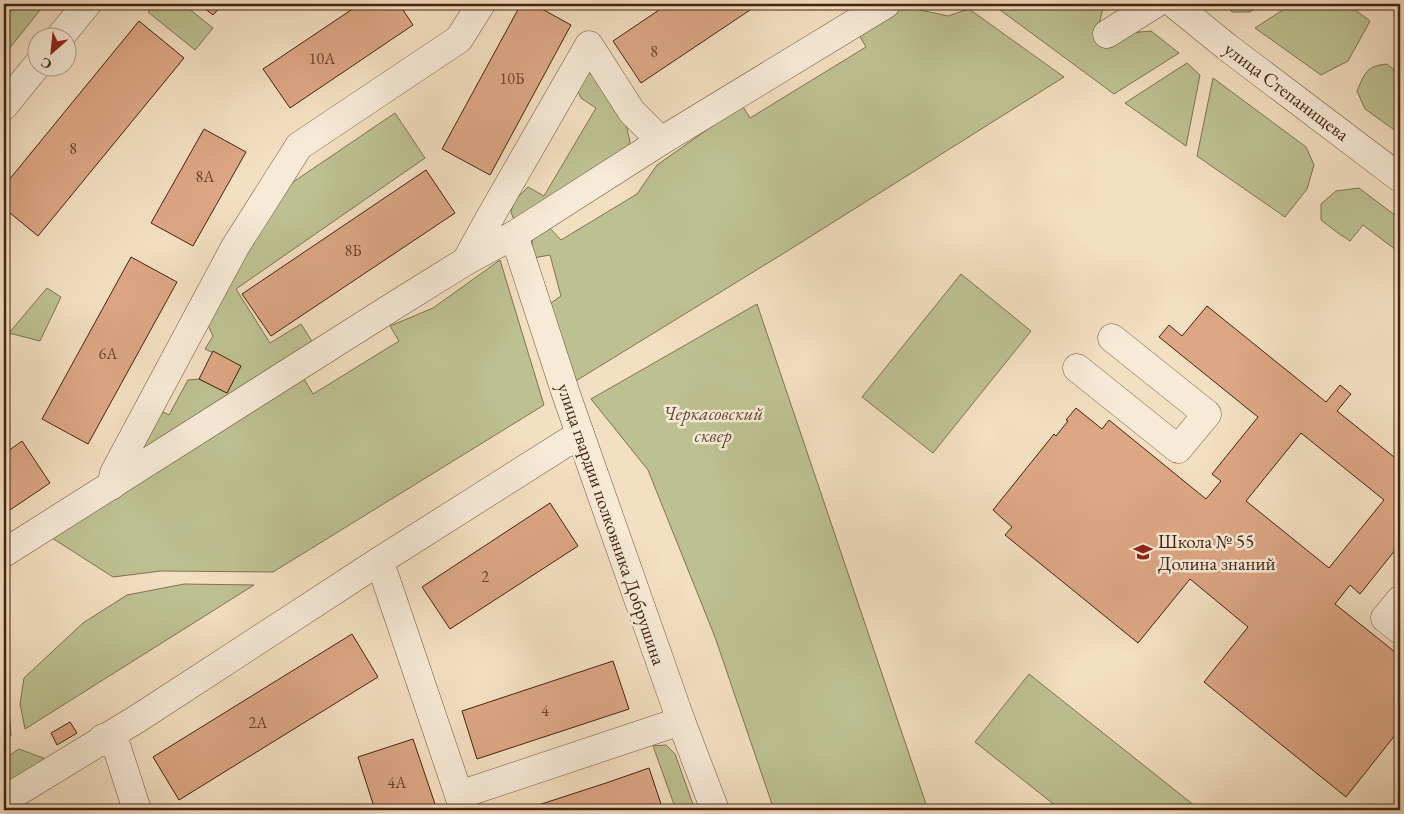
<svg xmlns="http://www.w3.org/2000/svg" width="1404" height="814" font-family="'EB Garamond',serif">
<rect width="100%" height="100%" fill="#f3dfc1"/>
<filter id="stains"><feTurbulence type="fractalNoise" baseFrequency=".004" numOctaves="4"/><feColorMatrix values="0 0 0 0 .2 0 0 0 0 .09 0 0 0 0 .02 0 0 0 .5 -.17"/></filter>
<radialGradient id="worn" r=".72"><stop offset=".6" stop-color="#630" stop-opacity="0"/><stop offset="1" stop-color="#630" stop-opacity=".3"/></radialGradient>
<g fill="#bdc191" stroke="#807251">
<path d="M16 4H68L67 6 45 4 4 55V19Z"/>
<path d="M155 4H183L213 28 195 50 148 12Z"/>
<path d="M992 4H1104L1096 36 1151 31 1179 53 1114 94Z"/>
<path d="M1227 4H1262L1250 12H1232Z"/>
<path d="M1292 4H1347L1370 21 1348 61 1321 75 1255 28Z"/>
<path d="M902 6 948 16 969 9 1064 77 789 250 574 382 548 305 561 296 550 255 533 258 532 241 546 224 561 240 637 194 657 165 742 105 750 118 866 47 858 33Z"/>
<path d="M1187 63 1200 75 1186 146 1125 103Z"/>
<path d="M1387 64 1400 75V90L1395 96 1400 100V134L1365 109 1357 91C1365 73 1366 66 1387 64Z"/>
<path d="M589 73 599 79 626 124 630 142 625 151 514 220 511 212 514 201 528 187 544 196 596 108 581 98 578 91Z"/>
<path d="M1213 78 1306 147 1314 165 1307 189 1285 217 1197 156Z"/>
<path d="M395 113 425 158 236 289 270 343 301 324 316 348 147 451 140 449 158 409 169 415 188 380 199 379 227 393 241 366 205 349 213 336 204 317 274 195Z"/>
<path d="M1359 188 1400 219V253L1363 225 1350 241 1338 233 1321 220V204L1336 191Z"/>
<path d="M500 260 544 405 273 572 161 571 113 577 52 538 304 379 313 394 399 341 390 326 433 308Z"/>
<path d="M961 274 1031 331 933 453 862 397Z"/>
<path d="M47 288 61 297 40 341 9 333Z"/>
<path d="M757 304 928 810H774L715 637 648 470 591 399Z"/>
<path d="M184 584 254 585 25 729 20 704 24 678 83 623 127 595Z"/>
<path d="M1029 674 1200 810H1061L975 742Z"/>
<path d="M7 681 11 736 4 734V683Z"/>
<path d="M666 745 675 754 695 810H676L653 746Z"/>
<path d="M19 749 46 759 4 786V759Z"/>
</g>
<g fill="#dda684" stroke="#442311" fill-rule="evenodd">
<path d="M199 4H223L213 15Z"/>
<path d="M360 4H399L413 25 290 108 263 69Z"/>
<path d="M521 4H533L571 25 490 175 442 149Z"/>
<path d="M668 4H759L641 83 613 41Z"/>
<path d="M139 21 184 58 38 236 4 208V186Z"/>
<path d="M204 129 246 152 193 246 151 223Z"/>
<path d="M426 170 455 213 271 336 242 294Z"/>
<path d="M131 257 177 282 88 444 42 419Z"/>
<path d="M1207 306 1326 402 1340 385 1351 394 1337 411 1399 461 1400 459V544L1360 594 1350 585 1335 604 1400 656V729L1346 797 1204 682 1248 627 1190 579 1138 643 1005 535 1012 527 993 510 1054 434 1056 436 1068 421 1066 420 1076 408 1102 429 1109 420 1206 499 1221 481 1212 474 1258 417 1159 337 1169 325 1182 336ZM1301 433 1384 500 1329 568 1246 501Z"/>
<path d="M213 351 241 366 227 393 199 379Z"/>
<path d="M22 441 50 483 4 514V454Z"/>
<path d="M550 503 578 546 450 629 422 587Z"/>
<path d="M352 634 378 677 179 800 153 757Z"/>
<path d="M613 661 629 709 477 759 462 711Z"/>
<path d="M70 722 77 733 57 745 51 733Z"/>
<path d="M413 739 437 810H375L358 757Z"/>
<path d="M649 768 663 810H523L606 783Z"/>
</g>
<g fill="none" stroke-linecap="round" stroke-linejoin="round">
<g stroke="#70523d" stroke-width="29">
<g id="minor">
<path d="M1174 4 1227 47 1400 178"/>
<path d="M1107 34 1155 4"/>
<path d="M59 38 87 4"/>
<path d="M4 106 38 64"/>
<path d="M514 235 566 394 681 721 715 810"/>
<path d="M466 261 488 221 589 45 632 112 661 141"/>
<path d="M1077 368 1178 449 1207 414 1112 338"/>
<path d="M111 486 114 473 235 247 299 146 459 39 481 4"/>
<path d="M4 553 392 307 466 261 514 235 661 141 886 4"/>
<path d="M378 562 385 577 464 810"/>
<path d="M1400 600 1385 618 1400 630"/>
<path d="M103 738 117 748 137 810"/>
<path d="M459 795 681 721"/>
<path d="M4 800 137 719 378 562 580 434"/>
</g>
</g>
<use href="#minor" stroke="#f7ead7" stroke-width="28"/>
</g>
<defs>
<g id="school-bare" transform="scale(1.5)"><path d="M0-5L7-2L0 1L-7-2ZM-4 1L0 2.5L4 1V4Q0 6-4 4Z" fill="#8f2418" stroke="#f7ead7" stroke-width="2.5" paint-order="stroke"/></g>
</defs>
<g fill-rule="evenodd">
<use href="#school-bare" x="1143" y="552"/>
</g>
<g text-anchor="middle" stroke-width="5" stroke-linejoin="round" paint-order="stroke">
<g font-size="16" fill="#6a442e">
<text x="654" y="57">8</text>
<text x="322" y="64">10А</text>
<text x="512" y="84">10Б</text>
<text x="73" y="154">8</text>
<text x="205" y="182">8А</text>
<text x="353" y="256">8Б</text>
<text x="108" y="359">6А</text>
<text x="485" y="582">2</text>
<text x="545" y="716">4</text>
<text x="258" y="728">2А</text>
<text x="397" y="788">4А</text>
</g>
<g font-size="19" fill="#442311" stroke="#f7ead7">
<text transform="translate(1287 91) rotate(37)" y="7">улица Степанищева</text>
<text transform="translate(612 524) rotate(71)" y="7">улица гвардии полковника Добрушина</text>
</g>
<g font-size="19" font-style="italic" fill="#624a31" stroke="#f7ead7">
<text x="713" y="420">Черкасовский<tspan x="713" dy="22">сквер</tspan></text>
</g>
<g font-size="19" fill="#442311" stroke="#f7ead7" text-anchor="start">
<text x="1158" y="548">Школа № 55<tspan x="1158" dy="22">Долина знаний</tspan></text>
</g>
</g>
<rect width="1404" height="814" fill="none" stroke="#f3dfc1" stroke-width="20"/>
<rect x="5" y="5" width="1394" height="804" fill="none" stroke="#442311" stroke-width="2.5"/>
<rect x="10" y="10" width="1384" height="794" fill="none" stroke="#442311"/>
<g transform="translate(52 52) rotate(207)"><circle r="24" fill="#f7ead7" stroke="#af9a88"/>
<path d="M0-4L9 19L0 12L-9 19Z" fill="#8f2418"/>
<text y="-8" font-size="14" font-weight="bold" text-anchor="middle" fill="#442311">С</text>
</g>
<rect width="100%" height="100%" filter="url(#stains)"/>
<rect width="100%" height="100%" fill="url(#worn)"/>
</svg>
